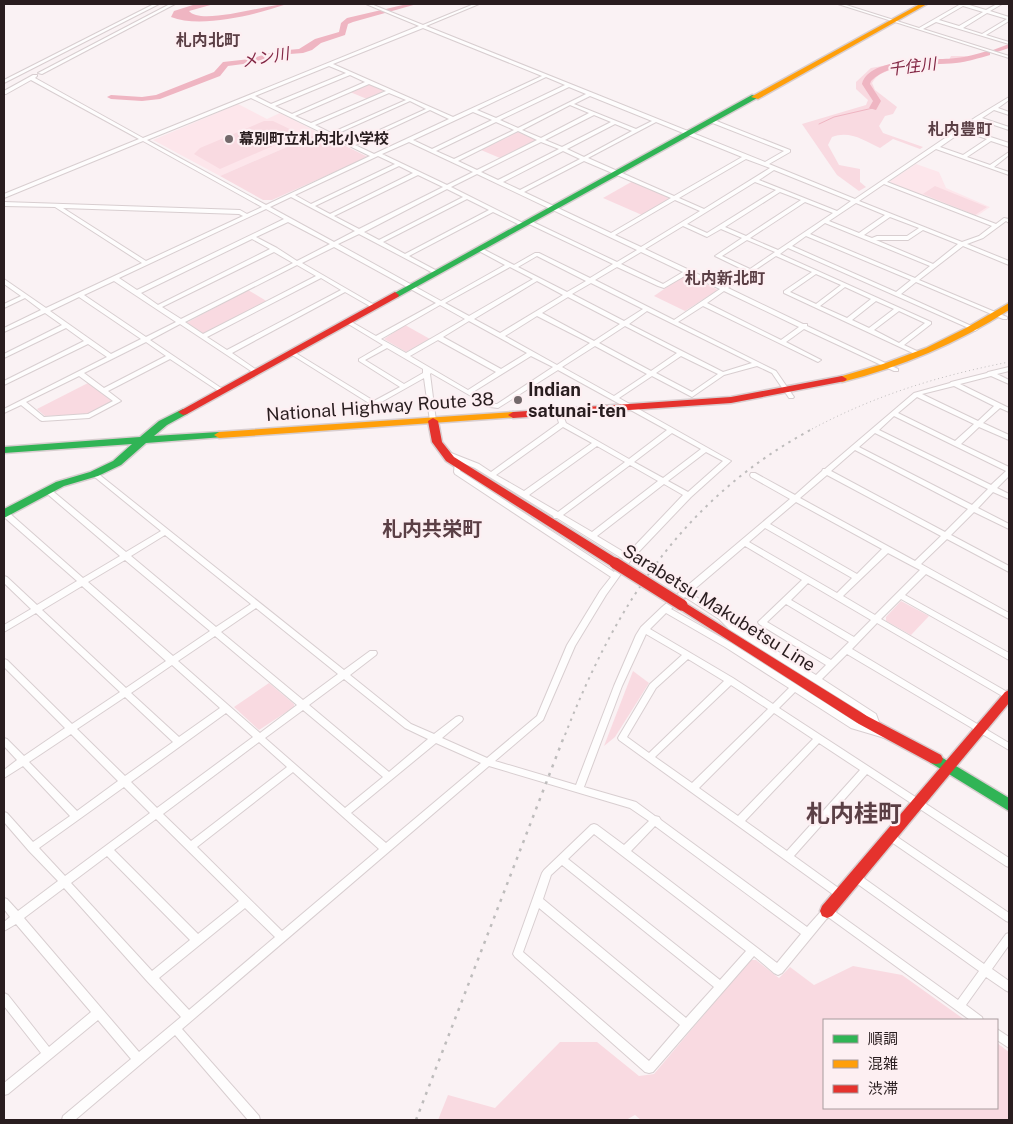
<svg xmlns="http://www.w3.org/2000/svg" width="1013" height="1124" font-family="'Public Sans','Noto Sans JP',sans-serif">
<rect width="100%" height="100%" fill="#faf2f4"/>
<g fill="#fde6eb">
<path d="M238 104 267 119 280 113 319 133 220 176 153 140Z"/>
<path d="M916 164 939 172 946 188 990 207 977 216 891 183 890 181Z"/>
</g>
<g fill="#f9dae1">
<path d="M951 56H966L973 60 894 69C884 72 877 74 872 83L875 90 897 107 893 114 885 116 879 126 883 133 923 147 920 149 893 139 880 148C864 140 849 130 832 137L828 145 839 165 860 169V182L866 187 859 191 837 175 802 124 866 105 868 100 856 89V82L871 68 904 62 949 60Z"/>
<path d="M370 84 384 91 367 99 350 92Z"/>
<path d="M264 121H273L300 134 220 169 194 154 200 148Z"/>
<path d="M518 132 536 140 500 158 481 150Z"/>
<path d="M319 133 368 157 272 200H263L220 176Z"/>
<path d="M633 181 670 197 669 199 642 215 603 198Z"/>
<path d="M935 186 987 207 975 215 923 194Z"/>
<path d="M686 274 718 290 685 311 654 296Z"/>
<path d="M248 290 268 302 206 333 203 334 186 323Z"/>
<path d="M405 325 430 339 406 352 384 339Z"/>
<path d="M88 383 112 400 111 402 89 414 45 416 37 409Z"/>
<path d="M901 601 929 616 911 635 886 621V617Z"/>
<path d="M633 671 649 683 615 737 604 746Z"/>
<path d="M269 683 294 704V707L259 730 234 707Z"/>
<path d="M750 960H756L779 978 790 967 814 985 853 966 902 975 965 1020H824V1108H997V1043L1009 1052V1120H641L635 1115 626 1120H438L448 1095 495 1108 560 1042H597L639 1076 654 1074Z"/>
</g>
<path fill="#efb5c2" d="M196 4H214L189 11C201 26 267 4 287 4 258 14 201 29 171 17L174 11Z"/>
<g fill="none" stroke-linecap="round" stroke-linejoin="round">
<path stroke="#efb5c2" stroke-width="1" d="M819 124 834 117 873 108"/>
<g fill="#efb5c2" fill-rule="evenodd">
<path d="M407 4H417L353 22 348 24 345 35 321 43 312 50 303 53 277 55 251 63 228 66 220 76 160 99 142 101 111 99 107 97 111 95 142 97 156 95 214 72 223 62 250 59 276 51 299 49 315 39 339 32 341 23 347 18Z"/>
<path d="M1009 44V48L997 52 993 50Z"/>
<path d="M987 51H990V55C979 58 967 62 956 63 928 66 893 60 871 81L870 84 881 101 876 110 869 108 873 101 862 84C869 56 934 61 956 58 967 57 977 54 987 51Z"/>
</g>
<g stroke="#d8ced0" stroke-width="2">
<g id="street">
<path d="M154 4H159L4 83V80Z"/>
<path d="M170 4H175L42 74 38 73Z"/>
<path d="M366 4H371L423 25 474 4H479L426 26 765 162 784 151 710 122V120H714L790 150V152L769 164 855 199 976 117 1009 97V100L998 108 1009 112V115L994 110 982 118 1009 127V130L979 120 966 129 1009 143V147L991 141 967 157 990 165 1009 152V155L994 167 1009 172V175L936 149 887 182 996 224 1004 218 1009 219V223L1006 221 983 238 967 244 1009 261V265L963 246 919 280 1007 317V319H1003L916 282 901 294 978 329 975 331 973 330 788 248 780 254 931 322V324L904 345 921 353V355H917L784 293V291L812 272 776 256 728 288 803 324H807V326L898 369V371H894L804 329 786 342 821 360 818 362 816 361 703 306 678 322 776 371 794 397 793 398H789L772 373 757 366 724 375 692 397 652 376 619 398 731 461 691 497 631 560 606 595 575 646 543 720 495 761 576 785 614 686 636 635 641 627 662 607 790 499 751 477 750 475 751 473H755L795 495 822 471 823 469H825L914 393 950 383 951 382 987 373 988 372 1009 367V371L997 374 1009 380V384L991 376 960 384 1009 408V412L1000 408 983 423 1009 435V440L979 427 961 444 1009 467V476L997 488 1009 494V499L993 492 978 508 1009 524V529L974 512 951 535 1009 566V572L947 539 921 564 1009 613V619L926 574 905 595 1009 653V660L901 599 881 619 1009 693V700L877 623 852 649 1009 743V750L847 654 822 679 876 714 881 728 880 730 891 734 892 736 891 738 888 739 851 728 795 692 779 708 1009 858V867L1006 866 867 774 794 856 844 892 846 895 844 898 841 899 838 898 619 740 618 738 619 736 650 684 682 655 646 634 622 686 584 787 636 802 655 816 659 817 661 820 807 927 824 908 827 907 830 908 958 1000 979 971 852 880 850 877 852 874 855 873 858 874 984 964 1006 934 1009 933V945L992 969 1009 981V992L1005 990 986 977 966 1005 982 1017 983 1020H970L828 917 782 973 778 975 774 973 754 956 653 1072 649 1073 645 1072 515 957 513 954 542 873 544 870 591 825 594 824 597 825 624 845 649 821 630 808 489 766 182 1029 259 1116 260 1120H248L175 1035 75 1120H62L63 1116 131 1059 98 1020 8 1094 4 1095V1083L41 1053 4 1006V993L8 995 49 1047 91 1012 16 924 4 931V922L10 917 4 909V898L7 899 18 911 58 881 29 851 4 822V812L7 813 33 842 70 816 23 766 4 778V770L17 760 4 746V738L7 739 24 756 65 728 4 667V659L7 660 72 724 120 692 36 613 4 632V625L31 609 4 583V576L7 577 37 605 77 581 4 517V511H7L83 578 120 556 45 492 43 490 45 488H49L126 552 161 531 91 474 94 472H96L344 670 370 651H376L377 653 376 655 350 675 411 724 434 734 456 717 459 716 462 717 463 719 462 721 442 738 487 758 537 716 567 645 600 591 611 577 455 474 454 472 455 461H458L442 455 441 453 444 451H446L479 464 491 472 559 423 556 413 559 411 562 413 566 423 629 459 667 430 558 370 498 408 490 407 431 373 430 374 436 421 433 423 430 421 424 378 376 405H372L289 353 290 352H294L374 401 400 387 359 361V359L383 345 345 322 348 320 350 321 376 336 436 303 334 247 302 263 378 307 377 308H373L345 292 232 353 258 371V373H254L180 324 150 340 224 390 225 391 224 392H220L170 359 108 391 121 401 89 418 42 421 40 420 21 405 4 413V409L107 357 88 344 4 385V381L84 341 66 328 4 358V354L62 325 45 313 4 332V328L41 310 25 298 4 308V304L21 296 4 284V279L46 308 142 263 55 207 4 206V202L240 210 247 214 262 207 143 141 4 198V194L139 139 31 80 6 94H4V91L33 75H37V76L35 78 143 138 419 26ZM423 28 542 76 453 117 333 64ZM329 66 346 73 271 104 255 96ZM350 75 365 82 292 114 275 106ZM546 77 565 85 496 118 477 110ZM369 84 386 91 311 123 295 116ZM569 87 586 94 518 128 500 120ZM389 93 406 100 331 133 315 125ZM590 96 652 121 636 129 574 104ZM251 98 370 156 266 205 147 140ZM410 101 426 109 351 143 334 135ZM570 105 589 113 541 138 522 130ZM430 110 449 119 374 154 355 145ZM473 112 492 120 432 149 413 140ZM594 115 611 122 562 147 545 140ZM496 122 514 130 454 159 436 151ZM656 122 742 157 674 196 588 158ZM615 124 632 131 584 157 567 149ZM518 131 537 140 477 170 458 161ZM963 131 987 139 963 155 940 147ZM409 142 473 172 447 185 382 154ZM541 142 559 149 498 180 481 172ZM563 151 580 159 520 190 503 182ZM378 156 395 164 311 204 295 195ZM746 159 770 168 704 209 679 198ZM584 161 671 198 611 233 524 192ZM399 166 413 173 330 214 315 206ZM774 170 851 201 837 211 759 180ZM477 174 637 250 617 262 531 221H527V223L613 264 590 278 539 253H535L514 265 479 247 477 248V250L505 265 441 301 338 244 359 234 435 274H439V272L409 256 493 212 522 226 527 225 451 187ZM418 175 443 187 359 229 334 216ZM755 182 776 190 707 233 687 224ZM884 184 992 226 979 236 962 242 859 201ZM447 189 463 197 379 240 364 232ZM780 192 801 200 746 236 725 227ZM291 197 355 231 334 242 270 207ZM467 199 489 210 405 254 383 242ZM675 200 700 211 641 247 615 235ZM805 202 833 213 778 250 750 238ZM856 203 885 215 859 233 829 221ZM63 208 239 214 243 216 146 261ZM266 209 284 219 137 290 119 278ZM890 217 919 228 907 236H877L872 238 864 235ZM288 222 330 244 297 261 277 248 256 237ZM825 223 930 266 915 278 810 234ZM683 226 707 237 721 229 742 238 715 256 746 271 723 286 645 249ZM923 230 958 244 933 264 876 240H908ZM806 236 911 280 896 292 792 246ZM252 239 270 249 158 305 141 293ZM747 240 775 252 750 269 722 256ZM274 252 293 263 181 319 162 307ZM641 252 683 272 663 284 621 264ZM537 256 586 281 567 292 518 267ZM297 265 316 276 203 334 185 322ZM510 267 533 279 469 316 445 303ZM617 267 658 286 664 288 688 274 720 289 674 320 595 280ZM816 274 841 285 816 304 790 292ZM321 278 341 290 227 350 207 337ZM114 281 176 322 146 337 84 295ZM537 281 563 295 500 333 474 319ZM591 283 643 309 624 321 572 294ZM845 287 871 299 847 318 820 306ZM724 291 799 327 781 340 707 303ZM79 297 141 339 111 354 50 311ZM568 297 620 324 594 341 542 313ZM876 301 894 309 869 328 852 320ZM440 305 465 319 406 353 381 339ZM647 311 752 363 723 372 629 324ZM899 311 925 323 899 343 874 330ZM537 316 590 343 557 365 505 336ZM469 321 527 353 501 369 443 337ZM625 326 677 353 651 371 599 343ZM438 340 496 372 468 390 410 356ZM146 342 166 356 104 388 84 373ZM595 346 647 374 614 396 562 367ZM387 348 423 369V373L404 384 365 360ZM531 356 553 367 497 404H493L473 392ZM681 356 718 374 692 392 656 373ZM79 376 113 401 88 414 44 417 26 402ZM954 386 994 406 978 421 922 394ZM917 397 974 424 955 441 898 413ZM894 416 1006 471 991 485 879 430ZM563 427 592 443 524 491 496 475ZM672 433 701 449 663 478 634 462ZM875 433 988 489 972 505 859 447ZM597 446 625 462 558 512 529 495ZM855 450 968 509 945 532 831 471ZM706 452 723 461 688 492 668 481ZM460 462 475 468 553 516 554 518H557L623 559 614 572 460 471ZM630 465 658 481 592 532 563 515ZM827 475 941 536 915 561 800 498ZM664 484 683 495 627 554 597 536ZM796 502 882 549 857 574 770 524ZM765 528 852 578 837 593 749 542ZM165 535 251 604 216 627 131 556ZM745 546 802 580 758 622 759 624 826 665 816 675 735 625 725 615 690 593ZM888 553 920 570 875 615 843 596ZM125 560 210 631 173 656 88 582ZM808 583 871 620 854 637 791 600ZM82 586 166 661 126 688 42 610ZM685 597 719 619 729 629 860 711 869 718 873 728 857 723 731 643 671 609ZM786 604 849 642 831 660 767 622ZM256 608 338 674 303 700 221 632ZM666 613 725 647 789 688 773 704 733 678 650 629ZM215 636 297 705 260 733 178 661ZM688 659 724 681 649 753 627 737 656 688ZM172 665 220 708 179 737 131 693ZM344 679 405 728 428 739 389 772 309 705ZM731 685 768 709 692 783 655 757ZM125 697 173 742 125 776 77 729ZM303 710 383 777 345 808 265 738ZM226 713 253 737 157 808 131 782ZM774 713 813 739 738 816 699 788ZM71 734 118 781 77 811 29 762ZM259 742 287 767 191 841 163 814ZM436 743 481 763 386 843 351 813ZM819 743 860 770 787 851 745 821ZM293 772 379 849 282 931 197 847ZM124 787 150 813 65 876 39 848ZM156 819 239 901 198 934 114 850ZM655 826 801 934 777 963 631 851ZM594 834 746 951 720 980 568 859ZM107 856 190 940 152 971 71 883ZM562 865 714 987 686 1018 543 899 551 875ZM64 888 147 981 181 1017 139 1052 24 918ZM245 908 275 937 189 1010 159 978ZM539 908 680 1025 649 1061 523 952Z"/>
<path d="M838 4H843L919 28 959 5 958 4H966L986 10 997 4H1002L990 11 1009 17V21L986 35 1009 42V44L936 22 923 29 1009 56V58ZM963 6 983 12 959 26 939 20ZM987 13 1007 19 982 34 963 28Z"/>
<path d="M890 832 1009 913V922L1006 921 887 839 885 836 887 833Z"/>
<path d="M997 1029 1009 1037V1048L997 1040Z"/>
</g>
</g>
<g stroke="#d8ced0" stroke-width="3">
<g id="fast">
<path d="M752 95 759 97 398 297H392L391 295Z"/>
<path d="M183 409 188 412 187 414 167 425 154 436 219 432 223 433 224 435 223 437 146 443 121 465 98 476 64 486 4 518V509L56 482 90 472 113 461 132 444 4 453V447L140 437 159 421Z"/>
<path d="M936 754 1009 798V811L931 763 929 759 931 755Z"/>
</g>
</g>
<g stroke="#d8ced0" stroke-width="3">
<g id="slow">
<path d="M920 4H927L758 99 751 97Z"/>
<path d="M1009 303V310C958 343 902 367 842 382L837 379 839 377 883 364 926 348 966 328Z"/>
<path d="M513 412 518 415 517 417 219 438 214 435 219 432Z"/>
</g>
</g>
<g stroke="#d8ced0" stroke-width="3">
<g id="jam">
<path d="M395 292 399 295 398 297 187 414 183 415 178 412Z"/>
<path d="M842 376 847 379 845 381 731 403 513 418 508 415 513 412 731 397Z"/>
<path d="M433 418 438 421 442 442 454 457 619 560 621 563 619 566H611L446 461 432 442 428 421Z"/>
<path d="M682 601 867 716 941 755 943 759 941 763 936 764 931 763 859 724 678 608 676 605 678 602Z"/>
<path d="M1009 690V703L832 916 827 918 822 916 820 911 822 906 1005 692Z"/>
</g>
</g>
<use href="#street" fill="#fefdfd" fill-rule="evenodd"/>
<use href="#fast" fill="#30b455" fill-rule="evenodd"/>
<use href="#slow" fill="#ff9f0a" fill-rule="evenodd"/>
<use href="#jam" fill="#e5322d" fill-rule="evenodd"/>
<path stroke="#bebcbc" stroke-width="1" stroke-dasharray="1 3" stroke-linecap="butt" d="M812 429C876 395 938 376 1009 362"/>
<path stroke="#bebcbc" stroke-width="2" stroke-dasharray="2.5 5" stroke-linecap="butt" d="M565 735C616 604 686 496 814 428"/>
<path stroke="#bebcbc" stroke-width="2.5" stroke-dasharray="3 6" stroke-linecap="butt" d="M416 1120 565 734"/>
<g stroke="#d8ced0" stroke-width="14" stroke-linecap="butt">
<path id="jam-bridge" d="M615 563 682 605"/>
</g>
<use href="#jam-bridge" stroke="#e5322d" stroke-width="11"/>
</g>
<g fill="#72686a" stroke="#fdeff2" stroke-width="2">
<circle cx="229" cy="139" r="5"/>
<circle cx="518" cy="400" r="5"/>
</g>
<g text-anchor="middle" stroke-width="4.5" stroke-linejoin="round" paint-order="stroke">
<g font-size="15" font-weight="bold" fill="#291d1f" stroke="#fdeff2" text-anchor="start">
<text x="239" y="144">幕別町立札内北小学校</text>
</g>
<g font-size="16" font-weight="bold" fill="#5b3f45" stroke="#fdeff2">
<text x="208" y="46">札内北町</text>
<text x="960" y="135">札内豊町</text>
<text x="725" y="284">札内新北町</text>
</g>
<g font-size="16" font-style="italic" fill="#832845" stroke="#fdeff2">
<text transform="translate(265 57) rotate(-10)" y="6">メン川</text>
<text transform="translate(912 66) rotate(-7)" y="6">千住川</text>
</g>
<g font-size="18" font-weight="bold" fill="#291d1f" stroke="#fdeff2" text-anchor="start">
<text x="528" y="396">Indian<tspan x="528" dy="21">satunai-ten</tspan></text>
</g>
<g font-size="18" fill="#291d1f" stroke="#fdeff2">
<text transform="translate(380 407) rotate(-4)" y="6">National Highway Route 38</text>
<text transform="translate(719 608) rotate(32)" y="6">Sarabetsu Makubetsu Line</text>
</g>
<g font-size="20" font-weight="bold" fill="#5b3f45" stroke="#fdeff2">
<text x="432" y="536">札内共栄町</text>
</g>
<g font-size="24" font-weight="bold" fill="#5b3f45" stroke="#fdeff2">
<text x="854" y="822">札内桂町</text>
</g>
</g>
<rect width="1013" height="1124" fill="none" stroke="#291d1f" stroke-width="10"/>
<rect x="823" y="1019" width="175" height="90" fill="#fdeff2" stroke="#a89b9e"/>
<rect x="833" y="1035" width="25" height="8" fill="#30b455" stroke="#a89b9e"/>
<text x="868" y="1044" font-size="15" fill="#291d1f">順調</text>
<rect x="833" y="1060" width="25" height="8" fill="#ff9f0a" stroke="#a89b9e"/>
<text x="868" y="1069" font-size="15" fill="#291d1f">混雑</text>
<rect x="833" y="1085" width="25" height="8" fill="#e5322d" stroke="#a89b9e"/>
<text x="868" y="1094" font-size="15" fill="#291d1f">渋滞</text>
</svg>
